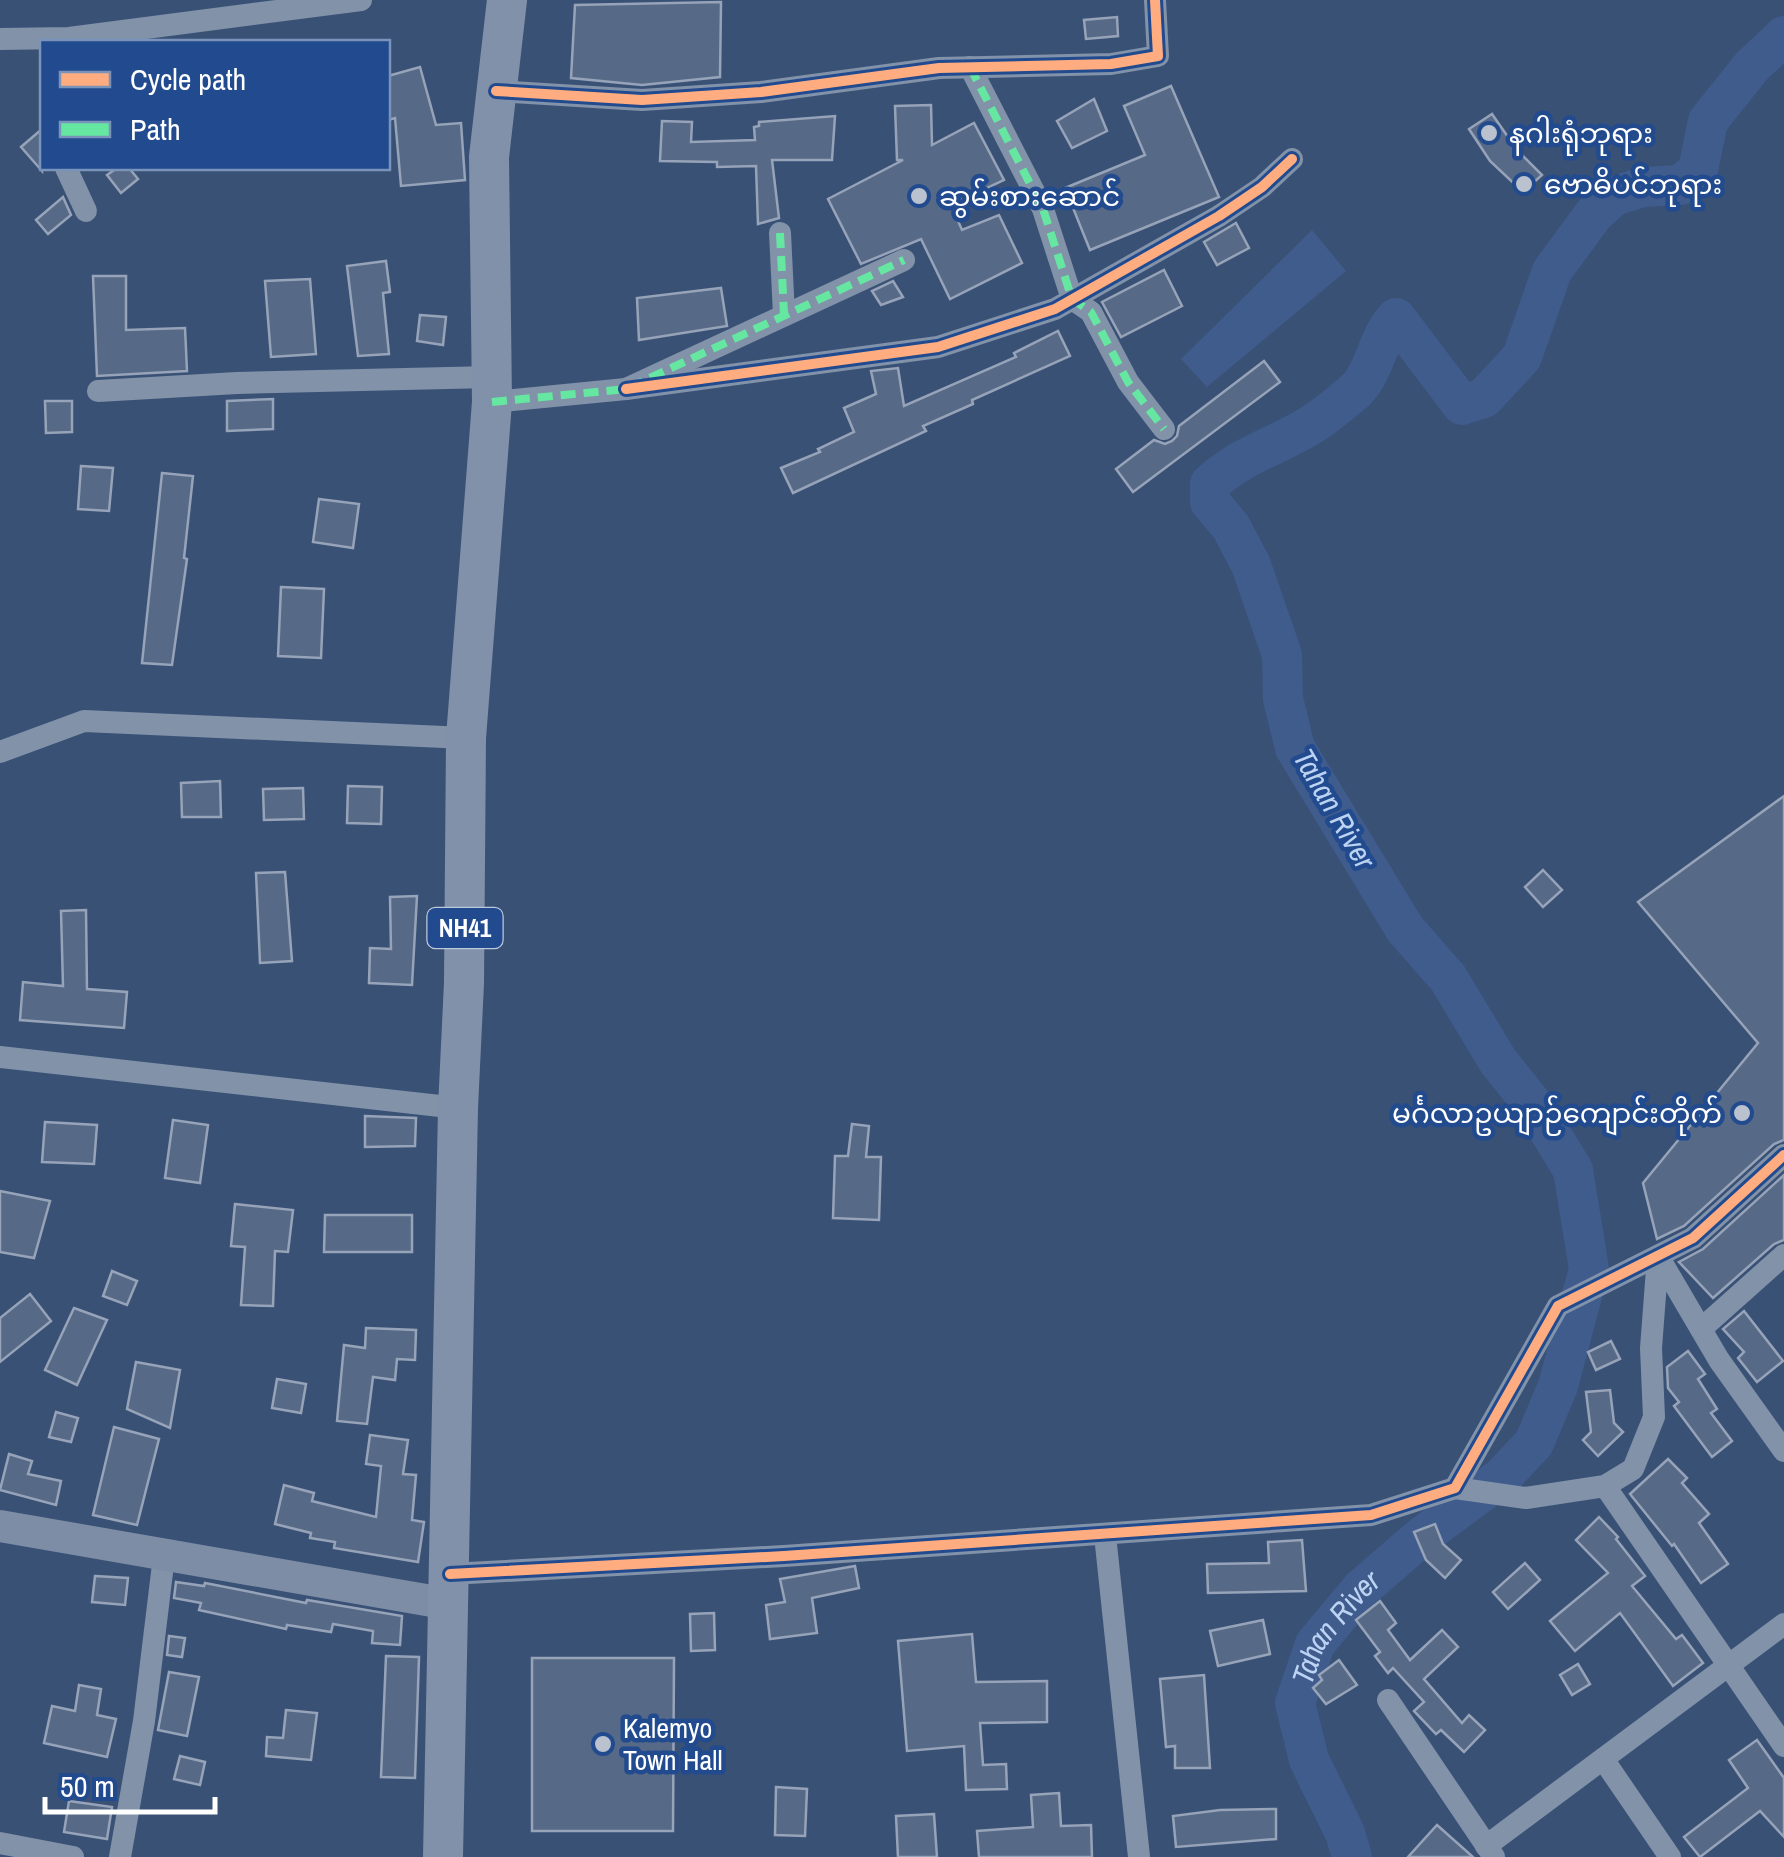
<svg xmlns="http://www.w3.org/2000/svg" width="1784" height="1857" font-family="'Archivo Narrow','Noto Sans Myanmar',sans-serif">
<rect width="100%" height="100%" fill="#3a5176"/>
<path fill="#3f5c8c" d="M1312 230 1346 271 1207 387 1181 359Z"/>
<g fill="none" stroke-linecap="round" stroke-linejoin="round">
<path stroke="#3f5c8c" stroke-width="40" id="s1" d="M1352 1857 1345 1833 1309 1760 1295 1703 1315 1644 1361 1589 1421 1537 1502 1477 1534 1443 1558 1386 1589 1269 1573 1170 1534 1106 1498 1061 1448 978 1405 929 1295 748 1283 699 1282 655 1251 565 1231 527 1210 502V484C1239 456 1277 446 1311 425 1326 416 1341 403 1354 392 1376 372 1376 339 1396 318L1462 405 1484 398 1522 357 1552 271 1594 214 1614 196 1643 187 1681 185 1698 170 1708 121 1752 66 1784 36"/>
</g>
<g fill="#566986" stroke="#96a3b8" stroke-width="2.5">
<path d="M721 2 720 77 642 85 571 78 575 5Z"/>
<path d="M1117 17 1118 36 1086 39 1084 20Z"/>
<path d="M420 67 436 125 461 123 465 180 401 186 395 118 388 120V76Z"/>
<path d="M1171 86 1219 197 1090 250 1065 188 1145 155 1124 106Z"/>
<path d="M1094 99 1107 131 1072 148 1057 121Z"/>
<path d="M931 105 932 145 974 123 1004 180 951 205 962 230 999 215 1022 263 950 299 921 239 861 264 828 199 903 160H897L895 106Z"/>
<path d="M1492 114 1517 150 1542 175 1523 192 1490 161 1469 129Z"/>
<path d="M835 116 832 160H772L779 218 758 224 756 166 717 167V162L660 161 662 121 692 122 691 142 755 140 754 127 759 126V122Z"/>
<path d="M42 129V171L21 147Z"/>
<path d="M117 168H129L138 179 121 193 107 175Z"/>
<path d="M63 197 71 215 48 234 36 220Z"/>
<path d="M1236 223 1249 248 1217 265 1204 242Z"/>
<path d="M386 261 390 292 383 293 389 354 358 356 347 266Z"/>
<path d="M1164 270 1182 306 1121 337 1102 302Z"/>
<path d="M93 276H126V330L185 328 187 371 97 376Z"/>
<path d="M310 279 316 354 271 357 265 281Z"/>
<path d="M893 281 903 297 881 305 872 291Z"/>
<path d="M721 288 727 326 639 340 637 298Z"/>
<path d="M420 315 446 317 443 345 417 341Z"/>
<path d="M1058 331 1070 356 972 400 973 404 923 426 926 431 793 493 781 468 820 452 818 449 854 432 844 408 876 394 871 371 898 368 904 406 1016 357 1014 353Z"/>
<path d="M1264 361 1280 382 1133 492 1116 469 1154 440 1165 444 1172 441 1177 436 1179 426Z"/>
<path d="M273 399V429L227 431V401Z"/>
<path d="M45 401H72V432L46 433Z"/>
<path d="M81 466 113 468 109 511 78 509Z"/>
<path d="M162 473 193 476 184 558 187 559 172 665 142 663Z"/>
<path d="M319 499 359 504 353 548 313 542Z"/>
<path d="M281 587 324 589 321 658 278 656Z"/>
<path d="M220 781 221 817H182L181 783Z"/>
<path d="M348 786 382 787 381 824 347 823Z"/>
<path d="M303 788 304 819 264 820 263 789Z"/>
<path d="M1784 796V1140L1774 1144 1684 1226 1657 1239 1643 1183 1758 1043 1638 902Z"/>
<path d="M1543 870 1562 890 1543 907 1525 887Z"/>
<path d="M285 872 292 961 260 963 256 873Z"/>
<path d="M417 896 412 985 369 983 370 948 391 949 390 897Z"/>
<path d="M86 910 87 989 127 992 124 1028 20 1020 23 982 63 986 61 911Z"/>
<path d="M365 1116 416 1118 415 1146 365 1147Z"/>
<path d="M173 1120 208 1125 200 1183 165 1178Z"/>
<path d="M45 1122 97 1125 94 1164 42 1162Z"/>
<path d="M852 1124 869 1126 866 1157H881L879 1220 833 1218 835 1156H848Z"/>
<path d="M1784 1175V1240L1774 1244 1713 1298 1679 1262 1703 1249Z"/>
<path d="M0 1191 50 1201 34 1258 0 1252Z"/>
<path d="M235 1204 293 1210 288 1252 275 1251 273 1306 241 1305 245 1247 231 1246Z"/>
<path d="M325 1215H412V1252H324Z"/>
<path d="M112 1271 137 1281 127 1305 103 1296Z"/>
<path d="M30 1294 51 1321 0 1362V1318Z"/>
<path d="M74 1308 107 1320 77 1385 45 1370Z"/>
<path d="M1744 1311 1783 1361 1757 1382 1738 1358 1744 1352 1723 1329Z"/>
<path d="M366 1328 416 1330 415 1360 397 1359 395 1380 373 1377 367 1424 337 1421 344 1345 365 1348Z"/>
<path d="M1611 1341 1620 1359 1596 1370 1588 1352Z"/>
<path d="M1688 1351 1705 1374 1698 1379 1717 1409 1711 1413 1732 1441 1712 1457 1674 1406 1679 1402 1668 1388 1667 1367Z"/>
<path d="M136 1362 180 1370 170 1428 127 1409Z"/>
<path d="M277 1379 306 1384 301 1413 272 1408Z"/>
<path d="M1610 1390 1614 1423 1623 1432 1598 1456 1583 1440 1591 1432 1586 1392Z"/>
<path d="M56 1412 78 1418 71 1442 49 1437Z"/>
<path d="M114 1427 159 1439 137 1525 93 1515Z"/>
<path d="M370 1435 408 1440 403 1474 416 1475 412 1520 424 1522 418 1562 334 1548 335 1542 310 1538 311 1533 275 1524 284 1485 314 1493 312 1501 376 1517 381 1466 366 1464Z"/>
<path d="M9 1454 32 1461 28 1474 61 1481 56 1505 0 1490Z"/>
<path d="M1668 1459 1687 1478 1682 1483 1709 1514 1699 1523 1728 1564 1701 1583 1674 1544 1672 1546 1630 1494Z"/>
<path d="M1599 1517 1618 1537 1616 1539 1645 1576 1632 1586 1676 1639 1682 1635 1703 1663 1673 1686 1620 1613 1575 1651 1550 1621 1608 1573 1576 1540Z"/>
<path d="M1435 1524 1443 1544 1461 1560 1445 1578 1426 1560 1414 1532Z"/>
<path d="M1302 1540 1306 1591 1208 1593 1207 1564 1269 1563 1268 1542Z"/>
<path d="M1525 1563 1540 1580 1508 1609 1493 1592Z"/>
<path d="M855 1566 859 1588 812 1598 817 1633 770 1639 766 1605 785 1602 780 1579Z"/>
<path d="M95 1576 128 1578 125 1605 92 1602Z"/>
<path d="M176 1582 204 1586 205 1583 306 1603 307 1600 402 1616 400 1645 372 1643 373 1631 333 1624 331 1632 287 1625 286 1629 199 1610 201 1603 174 1598Z"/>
<path d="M1380 1601 1396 1623 1388 1630 1410 1660 1442 1630 1458 1647 1424 1679 1462 1723 1469 1715 1485 1730 1464 1752 1441 1730 1436 1734 1414 1711 1424 1702 1393 1668 1388 1673 1375 1656 1380 1652 1356 1620Z"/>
<path d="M714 1613 715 1650 691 1651 690 1614Z"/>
<path d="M1263 1620 1270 1654 1218 1666 1210 1631Z"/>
<path d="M972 1634 976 1682 1047 1681V1722L980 1723 983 1765 1006 1764 1007 1789 966 1790 964 1746 907 1751 898 1641Z"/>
<path d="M169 1636 185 1638 182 1657 167 1655Z"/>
<path d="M386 1656 419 1657 415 1778 381 1777Z"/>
<path d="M532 1658H674L673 1831H532Z"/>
<path d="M1339 1660 1357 1685 1326 1704 1313 1688 1322 1680 1319 1675Z"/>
<path d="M1578 1664 1590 1684 1572 1695 1560 1675Z"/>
<path d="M169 1672 199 1677 187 1736 158 1730Z"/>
<path d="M1204 1675 1210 1768H1175V1746L1166 1747 1160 1679Z"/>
<path d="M79 1685 101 1689 97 1715 116 1719 107 1757 44 1743 52 1706 75 1711Z"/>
<path d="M286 1710 317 1713 311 1760 266 1756 267 1737 283 1738Z"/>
<path d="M1757 1740 1784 1778V1837L1760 1811 1700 1857 1684 1837 1748 1788 1729 1760Z"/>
<path d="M180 1756 205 1762 200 1785 174 1779Z"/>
<path d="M776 1787 807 1789 805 1836 775 1835Z"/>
<path d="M1059 1793 1061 1826 1091 1825 1092 1857H979L977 1831 1033 1827 1031 1795Z"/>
<path d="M69 1801 112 1807 107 1839 64 1832Z"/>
<path d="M1276 1809V1839L1176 1847 1173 1816 1220 1810Z"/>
<path d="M934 1814 937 1857H898L896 1816Z"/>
<path d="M1437 1825 1473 1857H1408Z"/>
</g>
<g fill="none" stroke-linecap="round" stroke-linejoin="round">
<g stroke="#8192a9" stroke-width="22">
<path d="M0 39 69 38 361 0"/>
<path d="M970 67 1043 209 1072 299 1091 312 1128 382 1164 429"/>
<path d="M496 91 642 100 761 92 939 68 1111 64 1158 56 1155 0"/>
<path d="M66 168 86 211"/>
<path d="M780 233 784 315"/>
<path d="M626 389 938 347 1055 309 1219 216 1262 187 1292 159"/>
<path d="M98 391 237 383 491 377"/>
<path d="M492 402 626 389 904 260"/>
<path d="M0 752 84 721 466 738"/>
<path d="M0 1057 458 1108"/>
<path d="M1658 1256 1719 1360 1784 1451"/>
<path d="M1701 1329 1784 1255"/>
<path d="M1605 1486 1784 1746"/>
<path d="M1455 1488 1526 1498 1605 1486 1633 1469 1654 1417 1651 1348 1658 1256"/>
<path d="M1105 1535 1139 1857"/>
<path d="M450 1574 784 1556 1371 1515 1455 1488 1558 1306 1693 1238 1784 1155"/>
<path d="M1388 1700 1494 1857"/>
<path d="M1603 1759 1670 1857"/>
<path d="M0 1843 73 1857"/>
<path d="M1486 1846 1784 1624"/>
<path d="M120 1857 144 1721 164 1556"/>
</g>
<path stroke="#7d8da6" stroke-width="32" d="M0 1526 449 1604"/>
<path stroke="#8191a9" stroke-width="40" d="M443 1857 458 1108 464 983 466 738 492 402 489 157 507 0"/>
<g stroke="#66e7a1" stroke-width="8" stroke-dasharray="15 8" stroke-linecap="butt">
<path d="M970 67 1043 209 1072 299 1091 312 1128 382 1164 429"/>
<path d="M780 233 784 315"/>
<path d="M492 402 626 389 904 260"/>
</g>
<g stroke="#214b8e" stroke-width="16">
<g id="cycleway">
<path d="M496 91 642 100 761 92 939 68 1111 64 1158 56 1155 0"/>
<path d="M626 389 938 347 1055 309 1219 216 1262 187 1292 159"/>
<path d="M450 1574 784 1556 1371 1515 1455 1488 1558 1306 1693 1238 1784 1155"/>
</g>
</g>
<use href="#cycleway" stroke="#ffac80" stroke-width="10"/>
</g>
<g fill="#bac2cf" stroke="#214b8e" stroke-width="4">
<circle cx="1489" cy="133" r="10"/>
<circle cx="1524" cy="184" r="10"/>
<circle cx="919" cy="196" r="10"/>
<circle cx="1742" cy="1113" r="10"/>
<circle cx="603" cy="1744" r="10"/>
</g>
<g text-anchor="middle" stroke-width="9" stroke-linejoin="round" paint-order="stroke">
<rect fill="#214b8e" stroke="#bcc9dd" stroke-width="2.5" x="427.5" y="908" width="75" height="40" rx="8"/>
<g font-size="25" font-weight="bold" fill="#fff">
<text x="465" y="937">NH41</text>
</g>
<g font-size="28" fill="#fff" stroke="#214b8e" text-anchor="start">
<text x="1509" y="143">နဂါးရုံဘုရား</text>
<text x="1544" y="194">ဗောဓိပင်ဘုရား</text>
<text x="939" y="206">ဆွမ်းစားဆောင်</text>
<text x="1722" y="1123" text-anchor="end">မင်္ဂလာဥယျာဉ်ကျောင်းတိုက်</text>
<text x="623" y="1738">Kalemyo<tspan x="623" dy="32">Town Hall</tspan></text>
</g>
<g font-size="30" font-style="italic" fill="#bdd3f3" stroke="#214b8e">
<text transform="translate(1334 809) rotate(60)" y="10">Tahan River</text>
<text dy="10" stroke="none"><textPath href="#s1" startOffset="252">Tahan River</textPath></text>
</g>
</g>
<rect x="40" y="40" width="350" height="130" fill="#214b8e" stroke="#7a93bb" stroke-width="2.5"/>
<rect x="60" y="72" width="50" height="15" fill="#ffac80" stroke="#7a93bb" stroke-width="2.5"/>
<text x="130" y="90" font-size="30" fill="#ffffff">Cycle path</text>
<rect x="60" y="122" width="50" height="15" fill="#66e7a1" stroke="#7a93bb" stroke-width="2.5"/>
<text x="130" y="140" font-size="30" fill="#ffffff">Path</text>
<path d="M45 1797v15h170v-15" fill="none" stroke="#ffffff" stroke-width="5"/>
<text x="60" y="1797" font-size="30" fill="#ffffff" stroke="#214b8e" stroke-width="8" paint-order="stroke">50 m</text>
</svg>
